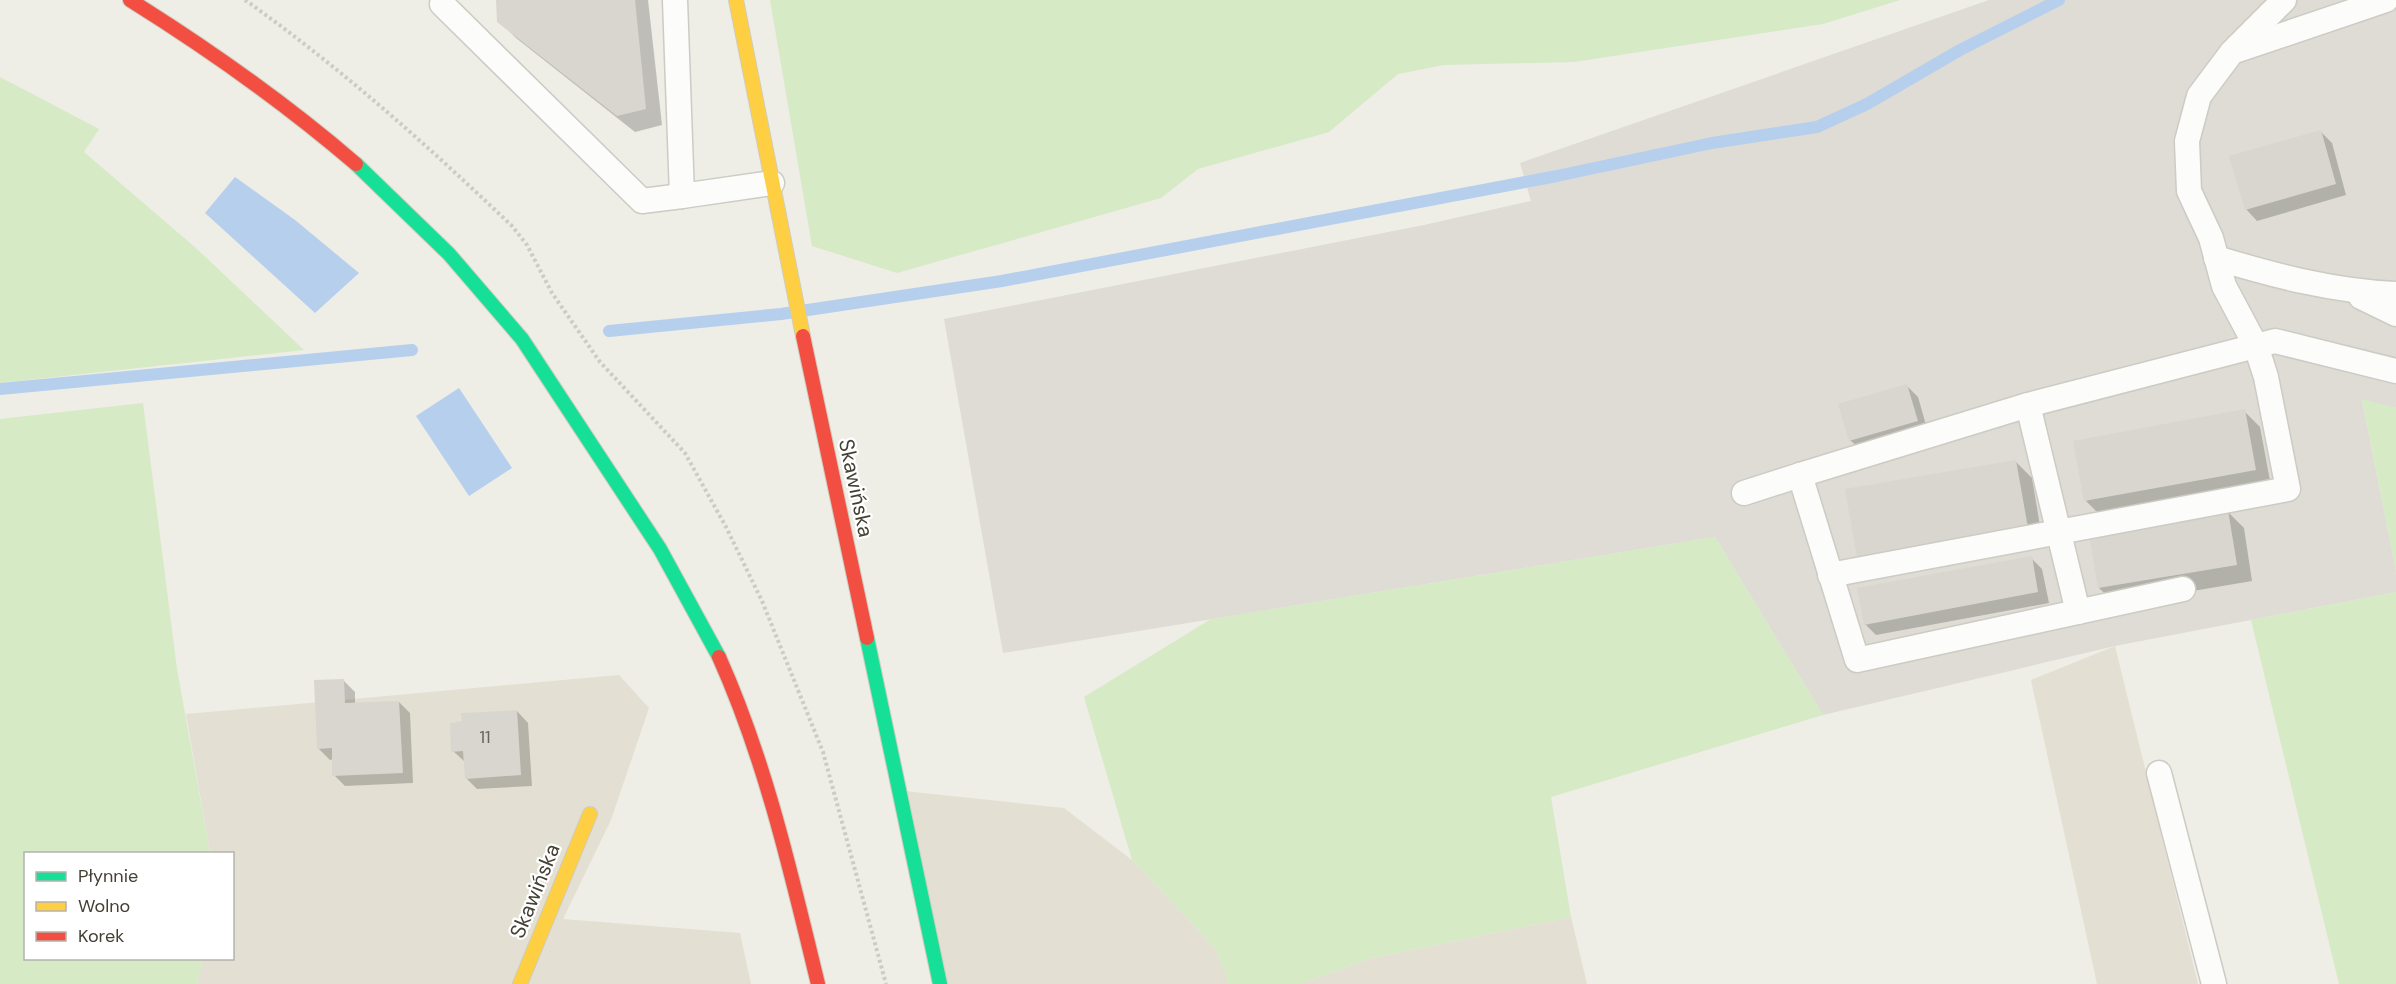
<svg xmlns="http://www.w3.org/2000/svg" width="2396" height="984" font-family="'DM Sans',sans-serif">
<rect width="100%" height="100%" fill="#eeede6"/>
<g fill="#e3e0d3">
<path d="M2115 646 2198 984H2097L2031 680Z"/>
<path d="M619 675 649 708 611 820 563 919 740 933 751 984H197L203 959 232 958V854L210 853 186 714Z"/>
<path d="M904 791 1064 808 1132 860 1215 948 1229 984H948Z"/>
<path d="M1571 917 1587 984H1300L1368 959Z"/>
</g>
<path fill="#dedcd4" d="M1989 0H2396V408L2362 400 2396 571V592L2115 646 1823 715 1715 537 1003 653 944 319 1424 225 1531 201 1520 163Z"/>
<g fill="#d6eac6">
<path d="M770 0H1900L1823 24 1574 62 1444 65 1398 74 1329 132 1198 169 1161 198 897 273 812 246Z"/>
<path d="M0 77 99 129 84 152 197 249 304 350 0 383Z"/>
<path d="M2362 399 2396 408V571Z"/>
<path d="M143 403 177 669 210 853 26 854V958L203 959 197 984H0V419Z"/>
<path d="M1715 537 1823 715 1551 797 1571 917 1368 959 1300 984H1229L1215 948 1132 860 1084 697 1211 619Z"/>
<path d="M2396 592V984H2339L2251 620Z"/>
</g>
<g fill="#b6cfed">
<path d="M235 177 295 220 359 273 315 313 205 213Z"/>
<path d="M459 388 512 468 469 496 416 416Z"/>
</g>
<g fill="#0003">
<path d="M497 0H648L662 125 635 132 516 38 499 21Z"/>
<path d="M2321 132 2332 143 2346 195 2257 221 2246 209Z"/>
<path d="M1907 386 1918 397 1928 432 1862 451 1850 440Z"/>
<path d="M2244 411 2260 427 2271 486 2102 517 2086 501Z"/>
<path d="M2016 462 2032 478 2043 544 1875 572 1858 556Z"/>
<path d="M2228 512 2244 528 2252 581 2116 604 2099 588Z"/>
<path d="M2031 558 2042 569 2049 603 1876 635 1865 624Z"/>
<path d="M344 681 355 692V704L399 702 410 713 413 783 345 786 334 775V759L330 760 318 748Z"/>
<path d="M517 711 528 723 532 786 477 789 466 778 465 762 453 751Z"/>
</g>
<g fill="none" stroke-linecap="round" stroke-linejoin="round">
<g stroke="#b6cfed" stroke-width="12">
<path d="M609 331 781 314 1002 281 1557 176 1712 143 1817 127 1867 104 1960 50 2059 0"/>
<path d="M0 389 412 350"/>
</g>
</g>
<g fill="#d8d6cf">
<path d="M496 0H635L646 109 617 116 497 22Z"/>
<path d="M2321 130 2336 184 2245 210 2229 156Z"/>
<path d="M1907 384 1918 421 1849 441 1838 404Z"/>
<path d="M2245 409 2256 470 2084 501 2073 441Z"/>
<path d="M2016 460 2028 528 1857 557 1845 489Z"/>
<path d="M2228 510 2237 565 2098 588 2089 534Z"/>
<path d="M2032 556 2038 592 1864 625 1857 588Z"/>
<path d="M344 679 345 703 399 701 403 773 332 776V748L317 749 314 680Z"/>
<path d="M517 710 521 775 465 779 463 751 451 752 450 723 462 721 461 713Z"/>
</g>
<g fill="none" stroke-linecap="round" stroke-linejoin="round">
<g stroke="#cccbc4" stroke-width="27">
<g id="lane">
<path d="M675 0 682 196 772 183"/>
<path d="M442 4 642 201 682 196"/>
<path d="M2238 50 2386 0"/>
<path d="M2216 258C2276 276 2333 291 2396 294"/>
<path d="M2361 297 2396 314"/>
<path d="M2028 405 2078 612"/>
<path d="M1744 493 1800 475"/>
<path d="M1830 575 2288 489 2266 377 2256 346 2224 286 2211 238 2189 191 2187 141 2199 96 2232 52 2284 0"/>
<path d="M2183 589 1857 660 1800 475 2028 405 2275 341 2396 371"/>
<path d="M2159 773 2214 984"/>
</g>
</g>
<g stroke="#ceccbd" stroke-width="16">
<g id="fast">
<path d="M356 164 449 254 522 339 660 549 719 657"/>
<path d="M867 638 940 984"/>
</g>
</g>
<g stroke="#ceccbd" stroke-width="16">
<g id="slow">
<path d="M736 0 803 336"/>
<path d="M520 984 590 814"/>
</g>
</g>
<g stroke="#ceccbd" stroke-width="16">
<g id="jam">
<path d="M130 0C210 50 285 103 356 164"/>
<path d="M803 336 867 638"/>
<path d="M719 657C766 762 791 873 818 984"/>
</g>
</g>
<path stroke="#cdcbc5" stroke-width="4" stroke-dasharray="3 3" stroke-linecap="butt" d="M245 0C341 68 427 145 512 226L527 245 552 293 600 362 685 453 726 527 762 601 823 752 886 984"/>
<use href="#lane" stroke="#fcfcfb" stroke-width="24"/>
<use href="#fast" stroke="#16e098" stroke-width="14"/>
<use href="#slow" stroke="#ffcf43" stroke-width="14"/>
<use href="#jam" stroke="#f24e42" stroke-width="14"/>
</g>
<g text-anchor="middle" stroke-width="4.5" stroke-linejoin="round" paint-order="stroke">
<g font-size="18" fill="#6a665b">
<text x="485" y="743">11</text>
</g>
<g font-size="21" fill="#444033" stroke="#fff">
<text transform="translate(856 488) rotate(78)" y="7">Skawińska</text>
<text transform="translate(535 891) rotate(-68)" y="7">Skawińska</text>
</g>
</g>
<rect x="24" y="852" width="210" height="108" fill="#ffffff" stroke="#b4b3ad" stroke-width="1.5"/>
<rect x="36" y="872" width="30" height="9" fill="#16e098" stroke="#b4b3ad" stroke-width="1.5"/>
<text x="78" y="882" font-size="18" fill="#444033">Płynnie</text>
<rect x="36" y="902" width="30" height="9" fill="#ffcf43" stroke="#b4b3ad" stroke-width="1.5"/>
<text x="78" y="912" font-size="18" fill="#444033">Wolno</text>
<rect x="36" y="932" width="30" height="9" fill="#f24e42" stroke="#b4b3ad" stroke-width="1.5"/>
<text x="78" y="942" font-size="18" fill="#444033">Korek</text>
</svg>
